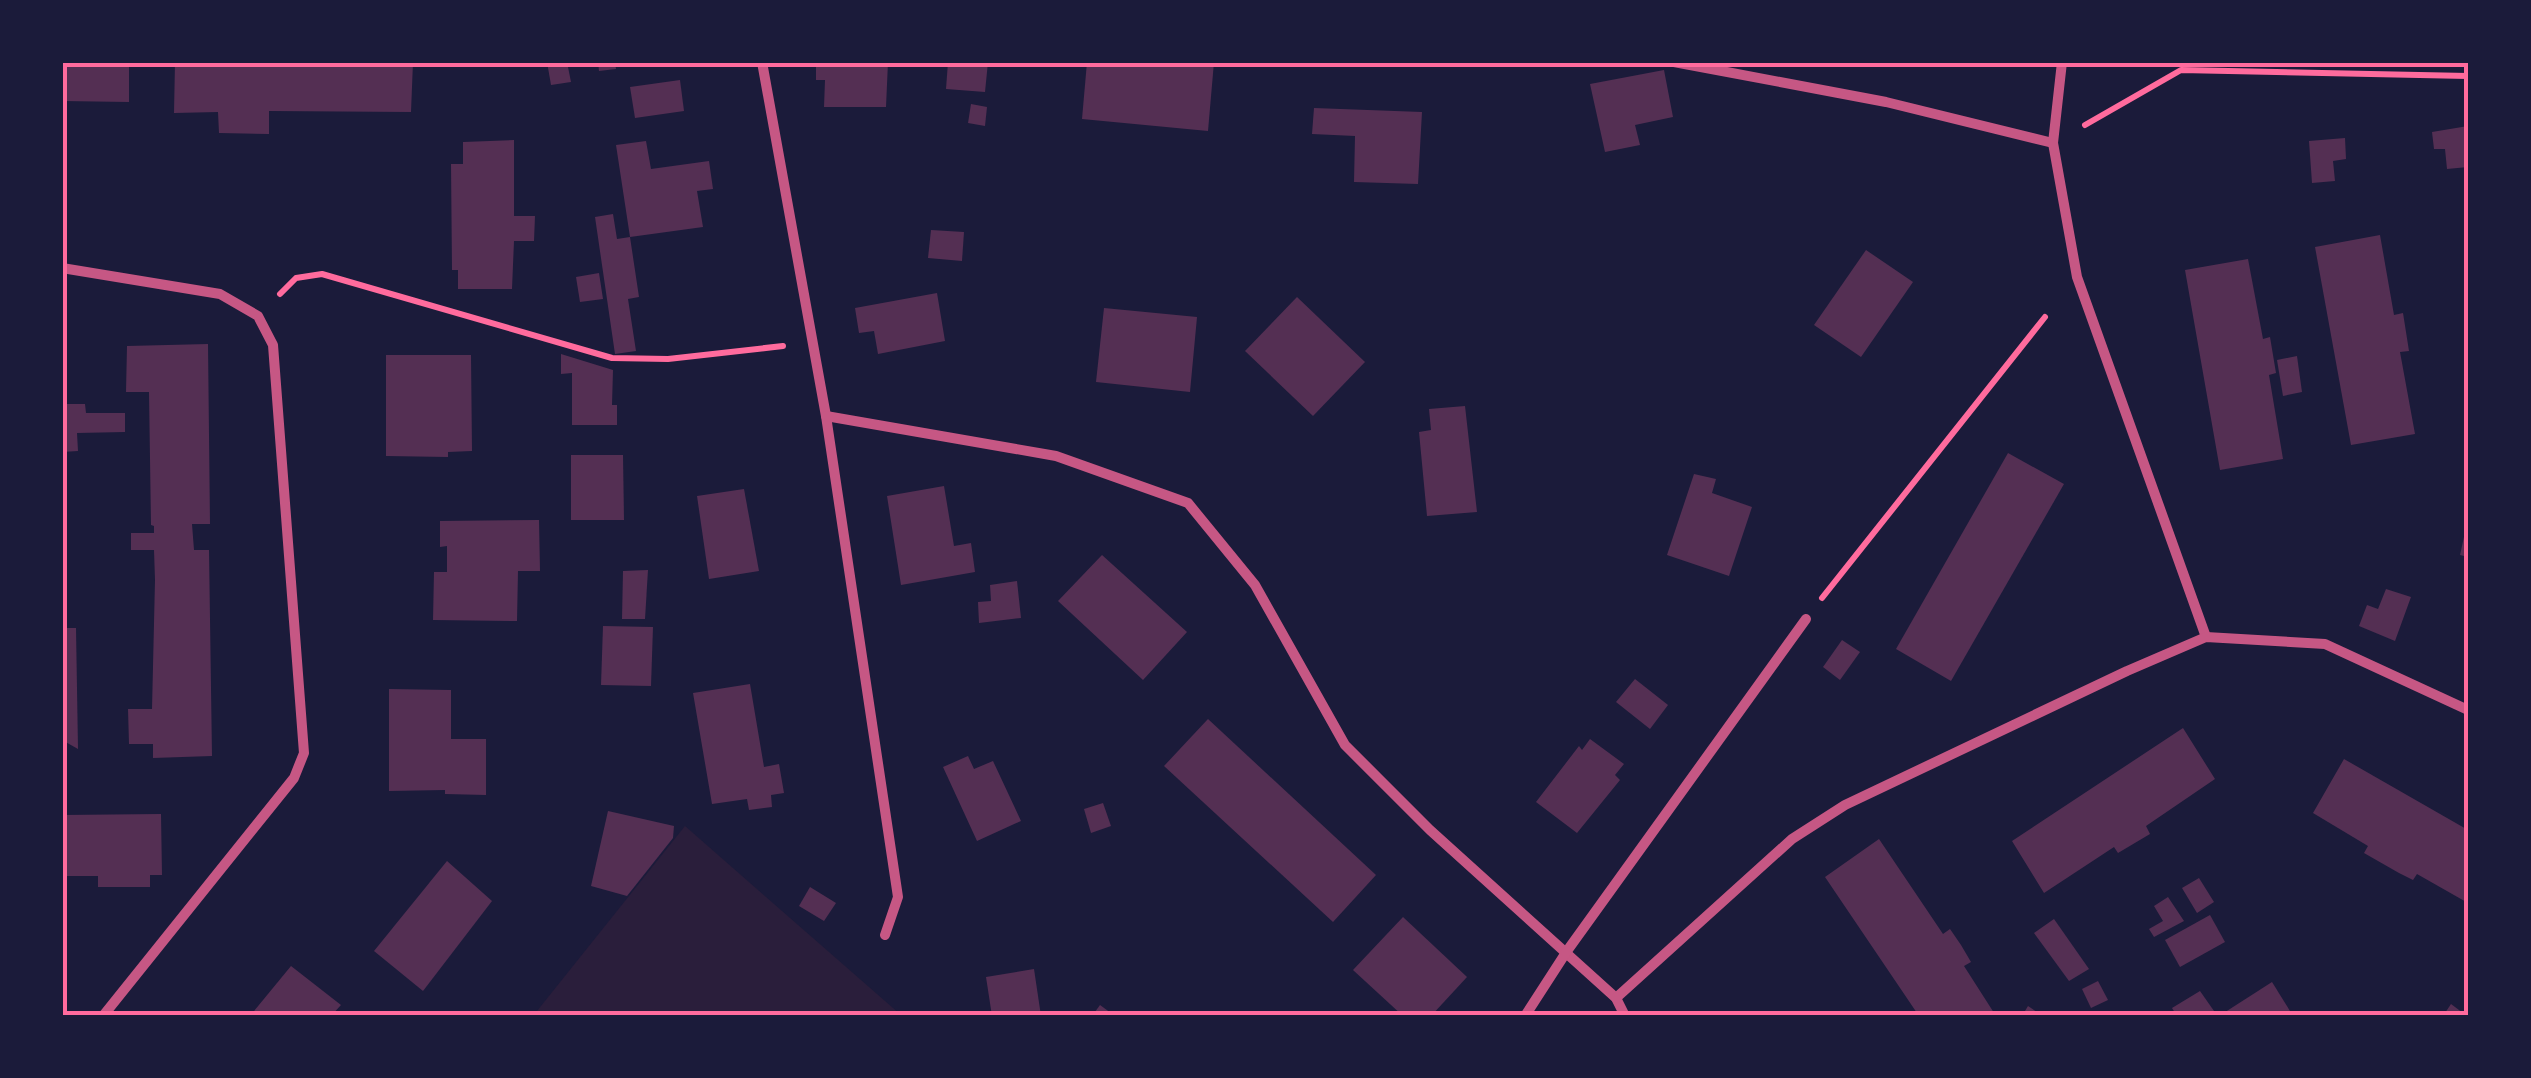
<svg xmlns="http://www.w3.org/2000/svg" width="2531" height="1078" font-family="'Fira Sans',sans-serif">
<rect width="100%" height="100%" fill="#1b1b3a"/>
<path fill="#2a1e3b" d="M685 826 901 1015 533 1016Z"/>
<g fill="#542f53">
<path d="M62 62H129V102L62 101Z"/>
<path d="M175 62H413L411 112 269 111V134L219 133 218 112 174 113Z"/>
<path d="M547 62H567L571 82 551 85Z"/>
<path d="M598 62H615L616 69 599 71Z"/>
<path d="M816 62H888L886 107H824L825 80H816Z"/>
<path d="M948 62H988L985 92 946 89Z"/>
<path d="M1087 62H1214L1208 131 1082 119Z"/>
<path d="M1664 70 1673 117 1635 125 1640 145 1605 152 1590 84Z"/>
<path d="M680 80 684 111 635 118 630 87Z"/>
<path d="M971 104 987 107 985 126 968 123Z"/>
<path d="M1314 108 1422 112 1418 184 1354 182 1355 136 1312 134Z"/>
<path d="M2468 126V167L2447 169 2445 149H2434L2432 132Z"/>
<path d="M2345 138 2346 159 2333 161 2335 181 2312 183 2309 141Z"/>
<path d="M514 140V216H535L534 241H514L512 289H458V270H452L451 164H463V142Z"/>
<path d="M646 141 651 169 709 161 713 189 697 191 703 227 630 237 639 297 628 299 636 351 615 354 595 217 613 214 617 239 630 237 616 145Z"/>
<path d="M931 230 964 232 962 261 928 258Z"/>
<path d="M2380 235 2394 315 2403 313 2409 351 2400 352 2415 434 2351 445 2315 247Z"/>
<path d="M1866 250 1913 282 1861 357 1814 325Z"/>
<path d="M2248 259 2263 339 2270 337 2276 373 2269 375 2283 459 2220 470 2185 270Z"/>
<path d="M599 273 603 299 580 302 576 277Z"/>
<path d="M937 293 945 341 878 354 874 331 859 333 855 308Z"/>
<path d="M1297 297 1365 362 1313 416 1245 351Z"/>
<path d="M1104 308 1197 317 1190 392 1096 382Z"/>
<path d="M208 344 210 524H192L194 550H209L212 756 153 758V744H129L128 709H152L155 580 154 550H131V533H154V526L151 525 149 392H126L127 346Z"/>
<path d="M561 354 613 370 612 405H617V425H572V373L561 374Z"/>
<path d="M386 355H471L472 451 448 452V457L386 456Z"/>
<path d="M2297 356 2302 392 2283 396 2277 360Z"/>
<path d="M62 404H85L86 413H125V432L77 433 78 451 62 452Z"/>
<path d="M1465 406 1477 512 1427 516 1419 432 1431 430 1429 409Z"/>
<path d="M2008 453 2064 484 1951 681 1896 649Z"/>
<path d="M571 455H623L624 520H571Z"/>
<path d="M1694 474 1716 479 1712 493 1752 507 1729 576 1667 555Z"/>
<path d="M944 486 954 546 971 543 975 572 901 585 887 496Z"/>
<path d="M744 489 759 571 709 579 697 496Z"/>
<path d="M539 520 540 571H518L517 621 433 620 434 572H447V546L440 547V521Z"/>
<path d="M2467 523 2468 524V557L2460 555Z"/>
<path d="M1102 555 1187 632 1143 680 1058 601Z"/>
<path d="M648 570 645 619H622L623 571Z"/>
<path d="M1017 581 1021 618 979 623 978 602 991 601 990 585Z"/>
<path d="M2386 589 2411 597 2395 641 2359 626 2367 605 2378 609Z"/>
<path d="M603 626 653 627 651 686 601 685Z"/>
<path d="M62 628H76L78 749 62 740Z"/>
<path d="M1842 640 1860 652 1840 680 1823 667Z"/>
<path d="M1635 679 1668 705 1650 729 1616 702Z"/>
<path d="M750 684 764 767 779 764 784 793 771 795 772 807 749 810 747 799 712 804 693 693Z"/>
<path d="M389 689 451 690V739H486V795L445 794V790L389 791Z"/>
<path d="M1208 719 1376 875 1333 922 1164 766Z"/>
<path d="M2183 728 2215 779 2146 826 2150 834 2118 853 2114 847 2044 893 2012 841Z"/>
<path d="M1590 739 1624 764 1615 775 1620 780 1577 833 1536 802 1579 746 1582 750Z"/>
<path d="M968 756 974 769 993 761 1021 821 977 841 943 767Z"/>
<path d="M2344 759 2468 830V903L2417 874 2413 880 2399 873 2364 853 2368 846 2313 813Z"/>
<path d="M1103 803 1111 826 1091 833 1084 809Z"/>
<path d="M608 811 674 826 673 838 627 896 591 886Z"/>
<path d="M161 814 162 875H150V887H98V876H62V815Z"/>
<path d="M1879 839 1943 934 1950 929 1961 945 1971 962 1964 966 1996 1016H1919L1825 877Z"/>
<path d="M447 861 492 901 423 991 374 951Z"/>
<path d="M2199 878 2214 902 2197 913 2182 888Z"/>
<path d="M810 887 836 903 824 921 799 906Z"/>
<path d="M2168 897 2184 921 2154 937 2149 929 2163 921 2154 906Z"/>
<path d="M2210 915 2225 942 2180 967 2165 940Z"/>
<path d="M1403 917 1467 977 1431 1016H1403L1353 970Z"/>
<path d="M2054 919 2089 969 2069 981 2034 933Z"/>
<rect x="62" y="937" width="5" height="58"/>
<path d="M291 966 341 1005 331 1016H250Z"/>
<path d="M1034 969 1041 1016H992L986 977Z"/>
<path d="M2098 981 2108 1000 2091 1008 2082 989Z"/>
<path d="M2272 982 2290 1011 2283 1016H2219Z"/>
<path d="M2200 991 2214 1011 2207 1016H2177L2172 1008Z"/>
<path d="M2451 1004 2467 1016H2443Z"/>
<path d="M1100 1005 1115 1016H1092Z"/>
<path d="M2028 1006 2043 1016H2022Z"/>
</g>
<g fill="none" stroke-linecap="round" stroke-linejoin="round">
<g stroke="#ff6b9d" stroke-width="6">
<path d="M2085 125 2181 70 2468 76"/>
<path d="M280 294 296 278 322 274 612 358 668 359 783 346"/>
<path d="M1822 598 2045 317"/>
</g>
<g stroke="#c65784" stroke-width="10">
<path d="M762 62 826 416 898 897 885 935"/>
<path d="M1674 62 1886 102 2053 143"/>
<path d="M2062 62 2053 143 2077 277 2206 637"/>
<path d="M62 268 220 294 258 316 273 345 304 753 294 778 103 1016"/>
<path d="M826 416 1056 456 1188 503 1255 585 1345 745 1430 830 1616 998 1625 1016"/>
<path d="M1616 998 1792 839 1845 805 2127 671 2206 637 2325 644 2468 710"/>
<path d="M1525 1016 1567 951 1806 619"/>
</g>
</g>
<rect width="2531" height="1078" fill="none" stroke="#1b1b3a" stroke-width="130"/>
<rect x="65" y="65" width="2401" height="948" fill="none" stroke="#ff6b9d" stroke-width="4"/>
</svg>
